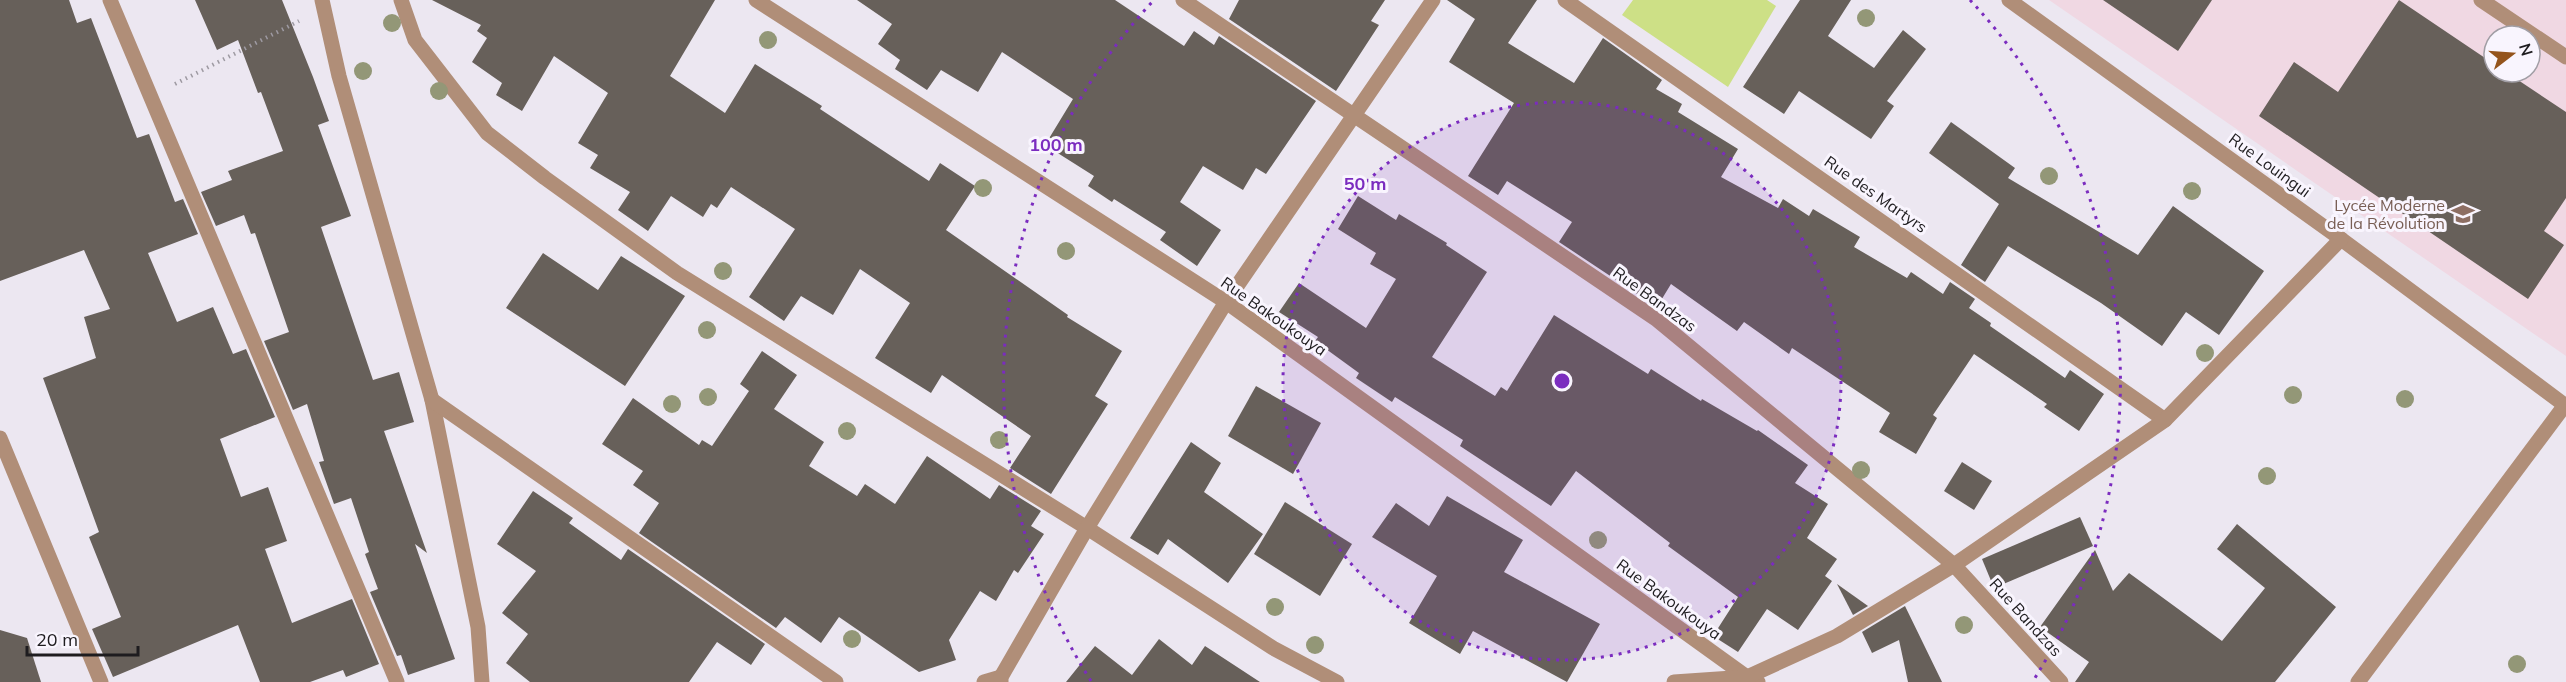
<svg xmlns="http://www.w3.org/2000/svg" width="2566" height="682" font-family="Mulish,sans-serif">
<rect width="100%" height="100%" fill="#ece7f1"/>
<path fill="#f0d8e3" fill-rule="evenodd" d="M2049 0H2566V356ZM2494 36H2530V72H2494Z"/>
<path fill="#cde086" d="M1633 0H1767L1776 6 1728 87 1622 15Z"/>
<g fill="#67605a">
<path d="M0 0H69L77 23 91 18 137 138 149 134 175 202 183 199 198 234 148 253 177 322 213 307 233 354 246 349 275 417 220 439 241 497 268 487 287 541 265 549 292 623 352 599 379 664 346 677 343 670 310 682H260L238 625 113 677 92 629 121 617 89 537 99 532 43 378 96 358 84 317 110 309 84 250 0 281Z"/>
<path d="M195 0H282L313 77 329 121 318 125 351 216 321 227 373 380 399 372 414 422 384 431 427 553 415 544 455 659 408 675 401 655 397 656 370 592 378 589 365 554 369 552 351 498 334 504 319 462 324 461 307 404 293 410 264 341 289 332 255 233 251 234 244 215 216 226 201 192 232 180 228 171 283 151 261 92 258 93 238 40 217 50Z"/>
<path d="M432 0H715L670 76 725 113 755 64 822 106 820 109 929 181 940 163 975 186 946 230 1068 315 1067 317 1122 351 1095 396 1108 404 1051 494 1010 468 1031 436 942 375 931 393 875 358 910 303 860 269 833 315 801 296 784 321 749 297 795 229 731 187 717 208 711 204 703 217 671 196 648 231 618 210 630 192 590 168 598 155 578 143 608 93 554 56 522 111 496 95 502 83 472 62 487 38 477 31 481 25Z"/>
<path d="M857 0H1115L1184 46 1194 31 1214 45 1219 36 1316 101 1266 174 1256 168 1243 190 1203 166 1180 202 1221 230 1197 266 1160 240 1166 232 1114 199 1112 202 1088 186 1094 176 1045 145 1073 99 1002 52 978 92 941 70 927 90 895 69 900 60 878 44 892 24Z"/>
<path d="M1239 0H1385L1371 21 1379 25 1336 91 1229 19Z"/>
<path d="M1447 0H1537L1508 43 1574 83 1603 38 1662 80 1656 89 1682 104 1678 112 1738 149 1721 177 1778 208 1783 199 1809 216 1813 209 1860 237 1854 247 1907 278 1911 272 1943 294 1950 282 1975 299 1969 308 1991 323 1990 326 2065 378 2070 370 2104 394 2079 431 2044 407 2047 404 1974 354 1933 415 1937 418 1916 454 1879 432 1890 413 1792 348 1789 354 1744 322 1737 331 1671 284 1657 307 1559 242 1572 222 1507 181 1498 195 1468 176 1514 103 1449 62 1475 19Z"/>
<path d="M1800 0H1851L1828 36 1874 68 1903 30 1926 49 1887 101 1894 106 1871 139 1799 91 1784 114 1743 87Z"/>
<path d="M2103 0H2212L2178 51Z"/>
<path d="M2399 0 2494 64V72H2506L2566 112V198L2544 231 2564 245 2528 299 2259 116 2294 62 2338 92Z"/>
<path d="M1951 122 2015 168 2008 178 2138 255 2173 206 2264 271 2219 335 2186 312 2162 346 2101 303 2008 246 1985 282 1961 265 1999 204 1929 153Z"/>
<path d="M1358 196 1396 220 1399 214 1447 243 1446 245 1487 272 1432 357 1495 396 1501 387 1507 391 1554 315 1648 374 1651 369 1701 401 1702 399 1757 431 1758 430 1808 465 1795 483 1828 504 1807 538 1837 559 1825 576 1832 581 1798 630 1767 609 1738 652 1713 636 1738 597 1668 546 1670 543 1576 471 1551 506 1460 446 1463 440 1395 397 1392 402 1356 378 1359 373 1315 341 1318 337 1279 312 1299 283 1366 328 1396 279 1370 264 1376 253 1338 229Z"/>
<path d="M543 253 598 290 621 256 685 296 625 386 506 308Z"/>
<path d="M762 351 797 375 774 409 824 442 809 466 857 496 865 484 895 504 927 456 990 499 999 485 1041 511 1031 526 1044 534 1018 573 1014 570 996 601 980 591 949 640 956 660 919 672 839 617 821 643 785 617 776 628 639 533 659 503 633 485 643 471 602 444 633 398 699 445 702 440 712 446 749 391 740 384Z"/>
<path d="M1256 386 1321 423 1293 474 1228 436Z"/>
<path d="M1191 442 1221 463 1204 492 1263 534 1228 583 1168 539 1158 555 1130 538Z"/>
<path d="M1962 462 1992 481 1974 510 1944 491Z"/>
<path d="M533 491 573 518 569 523 621 560 628 549 765 644 751 665 717 642 689 682H530L506 663 528 634 502 613 536 571 497 544Z"/>
<path d="M1447 496 1523 540 1504 572 1600 624 1567 682 1473 631 1460 654 1409 623 1437 576 1372 537 1396 503 1429 526Z"/>
<path d="M1285 502 1352 544 1320 596 1254 554Z"/>
<path d="M2080 517 2093 546 1994 588 1982 559Z"/>
<path d="M2237 524 2336 607 2275 682H2075L2089 662 2040 627 2095 550 2113 591 2129 573 2222 641 2265 588 2217 549Z"/>
<path d="M1837 584 1868 606 1853 615Z"/>
<path d="M1905 606 1942 682H1908L1899 640 1872 653 1862 632Z"/>
<path d="M0 630 27 638 41 682H0Z"/>
<path d="M1159 639 1192 665 1205 646 1260 682H1066L1095 646 1132 675Z"/>
</g>
<g fill="none" stroke-linecap="round" stroke-linejoin="round">
<path stroke="#9e9aa2" stroke-width="4" stroke-dasharray="1.5 4.5" stroke-linecap="butt" d="M175 84 299 21"/>
<path stroke="#b08e78" stroke-width="15" d="M2481 0 2566 57"/>
<g stroke="#b08e78" stroke-width="15">
<path d="M110 0 397 682"/>
<path d="M322 0 339 76 432 400 478 627 482 682"/>
<path d="M401 0 415 40 487 133 545 178 677 273 1087 528 1273 648 1337 682"/>
<path d="M756 0 1226 302 1747 677 1758 682"/>
<path d="M1183 0 1656 319 1954 565 2061 682"/>
<path d="M1565 0 2165 420"/>
<path d="M2009 0 2341 239 2566 406"/>
<path d="M432 400 836 682"/>
<path d="M0 438 101 682"/>
<path d="M984 682 1001 677"/>
<path d="M1001 682V677L1087 528 1226 302 1433 0"/>
<path d="M1674 682 1747 677 1837 636 1954 565 2165 420 2341 239"/>
<path d="M2358 682 2565 405"/>
</g>
</g>
<g fill="#939777">
<circle cx="1866" cy="18" r="9"/>
<circle cx="392" cy="23" r="9"/>
<circle cx="768" cy="40" r="9"/>
<circle cx="363" cy="71" r="9"/>
<circle cx="439" cy="91" r="9"/>
<circle cx="2049" cy="176" r="9"/>
<circle cx="983" cy="188" r="9"/>
<circle cx="2192" cy="191" r="9"/>
<circle cx="1066" cy="251" r="9"/>
<circle cx="723" cy="271" r="9"/>
<circle cx="707" cy="330" r="9"/>
<circle cx="2205" cy="353" r="9"/>
<circle cx="2293" cy="395" r="9"/>
<circle cx="708" cy="397" r="9"/>
<circle cx="2405" cy="399" r="9"/>
<circle cx="672" cy="404" r="9"/>
<circle cx="847" cy="431" r="9"/>
<circle cx="999" cy="440" r="9"/>
<circle cx="1861" cy="470" r="9"/>
<circle cx="2267" cy="476" r="9"/>
<circle cx="1598" cy="540" r="9"/>
<circle cx="1275" cy="607" r="9"/>
<circle cx="1964" cy="625" r="9"/>
<circle cx="852" cy="639" r="9"/>
<circle cx="1315" cy="645" r="9"/>
<circle cx="2517" cy="664" r="9"/>
</g>
<circle cx="1562" cy="381" r="279" fill="#7b2cbf" fill-opacity=".12"/>
<g fill="none" stroke="#7b2cbf" stroke-width="3" stroke-dasharray="3 6">
<circle cx="1562" cy="381" r="279"/>
<path d="M1091 681A558 558 0 0 1 1154 0M1970 0A558 558 0 0 1 2033 681"/>
</g>
<defs>
<g id="school-bare" transform="scale(1.8)"><path d="M0-5L7-2L0 1L-7-2ZM-4 1L0 2.5L4 1V4Q0 6-4 4Z" fill="#8d6e63" stroke="#f9f5fe" stroke-width="2.5" paint-order="stroke"/></g>
</defs>
<g fill-rule="evenodd">
<use href="#school-bare" x="2463" y="214"/>
</g>
<g text-anchor="middle" stroke-width="6" stroke-linejoin="round" paint-order="stroke">
<g font-size="16" fill="#1e1c1f" stroke="#f9f5fe">
<text transform="translate(2270 165) rotate(36)" y="6">Rue Louingui</text>
<text transform="translate(1876 194) rotate(35)" y="6">Rue des Martyrs</text>
<text transform="translate(1655 299) rotate(36)" y="6">Rue Bandzas</text>
<text transform="translate(1274 316) rotate(35)" y="6">Rue Bakoukouya</text>
<text transform="translate(1669 599) rotate(36)" y="6">Rue Bakoukouya</text>
<text transform="translate(2026 617) rotate(48)" y="6">Rue Bandzas</text>
</g>
<g font-size="16" fill="#785e54" stroke="#f9f5fe" text-anchor="end">
<text x="2445" y="211">Lycée Moderne<tspan x="2445" dy="18">de la Révolution</tspan></text>
</g>
</g>
<circle cx="1562" cy="381" r="9" fill="#7b2cbf" stroke="#f9f5fe" stroke-width="3"/>
<g font-size="18" text-anchor="middle" font-weight="bold" fill="#7b2cbf" stroke="#f9f5fe" stroke-width="6" stroke-linejoin="round" paint-order="stroke">
<text x="1056" y="151">100 m</text>
<text x="1365" y="190">50 m</text>
</g>
<g transform="translate(2512 54) rotate(73)"><circle r="28" fill="#f9f5fe" stroke="#a19ea5" stroke-width="1.5"/>
<path d="M0-4.5L10 22L0 15L-10 22Z" fill="#94541d"/>
<text y="-9" font-size="16" font-weight="bold" text-anchor="middle" fill="#1e1c1f">N</text>
</g>
<path d="M27 646v9h111v-9" fill="none" stroke="#1e1c1f" stroke-width="3"/>
<text x="36" y="646" font-size="18" fill="#1e1c1f" stroke="#f9f5fe" stroke-width="4.5" paint-order="stroke">20 m</text>
</svg>
